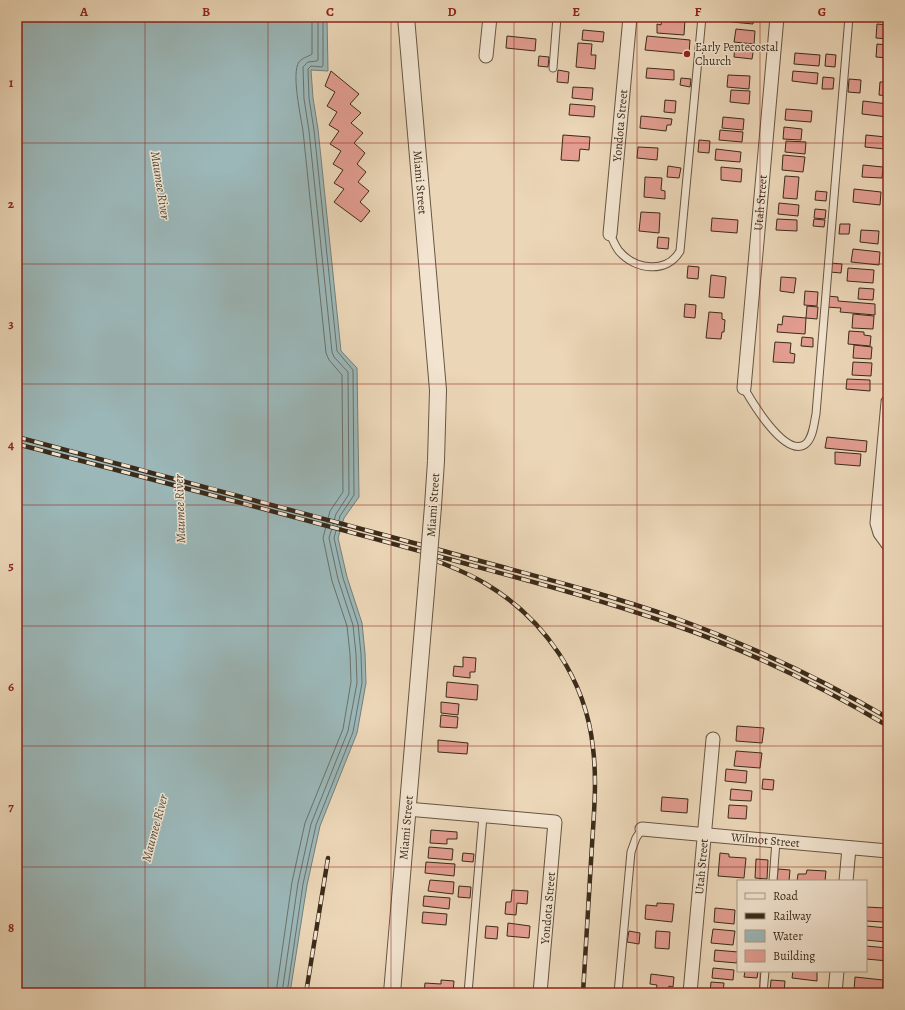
<svg xmlns="http://www.w3.org/2000/svg" width="905" height="1010" font-family="Alegreya,serif">
<rect width="100%" height="100%" fill="#ebd6b7"/>
<filter id="stains"><feTurbulence type="fractalNoise" baseFrequency=".005" numOctaves="4"/><feColorMatrix values="0 0 0 0 .2 0 0 0 0 .09 0 0 0 0 .02 0 0 0 .5 -.17"/></filter>
<radialGradient id="worn" r=".72"><stop offset=".6" stop-color="#630" stop-opacity="0"/><stop offset="1" stop-color="#630" stop-opacity=".3"/></radialGradient>
<path fill="#9bb7b8" stroke="#757f79" d="M17 17H327L328 71 311 70 313 98 318 129 341 351 357 368 359 497 344 518 338 538 347 577 362 623 365 653 366 683 357 733 320 826 307 885 290 993H17Z"/>
<g fill="none" stroke-linecap="round" stroke-linejoin="round">
<g stroke="#6b7169" stroke-width="1">
<path d="M276 993 292 882 305 823 343 729 351 682 350 654 347 626 332 581 323 538 330 511 343 492 342 375 329 360 326 353 303 131C301 117 291 73 299 62 303 57 308 57 312 54V17"/>
<path d="M282 993 298 883 311 824 348 731 357 683 356 654 353 625 338 579 329 538 336 514 349 494 348 372 334 357 332 352 309 131 304 99 303 67 308 62 317 61 318 60V17"/>
<path d="M287 993 303 884 316 825 353 732 362 683 361 654 358 624 343 578 334 538 340 516 354 495 353 370 337 351 314 130 309 98 308 69 311 66 322 67 323 65V17"/>
</g>
</g>
<g fill="#e39d91" stroke="#3b2b1a">
<path d="M662 17 685 19 684 35 657 33V24L661 25Z"/>
<path d="M733 17H754L753 24 732 22Z"/>
<path d="M877 24 888 25V39L876 38Z"/>
<path d="M736 29 755 31 754 44 734 42Z"/>
<path d="M583 30 604 32 603 42 582 40Z"/>
<path d="M507 36 536 39 535 51 506 48Z"/>
<path d="M647 36 690 40 689 54 645 50Z"/>
<path d="M578 43 592 44 591 55H596L595 69 576 67Z"/>
<path d="M877 44 888 45V58L876 57Z"/>
<path d="M735 45 754 46 752 59 734 57Z"/>
<path d="M795 53 820 55 819 66 794 64Z"/>
<path d="M826 54 836 55 835 67 825 66Z"/>
<path d="M539 56 549 57 548 67 538 66Z"/>
<path d="M647 68 674 70V80L646 78Z"/>
<path d="M558 70 569 72 568 83 557 82Z"/>
<path d="M331 71 359 94 350 104 361 113 351 123 363 133 354 143 365 153 357 164 366 172 358 182 369 191 360 202 370 211 361 222 334 202 344 189 334 183 343 170 333 164 341 151 330 144 339 131 329 125 337 112 327 106 335 92 325 86Z"/>
<path d="M793 71 818 73 817 84 792 81Z"/>
<path d="M728 75 750 76 749 89 727 87Z"/>
<path d="M823 77 834 78 833 89H822Z"/>
<path d="M681 78 691 79 690 87 680 85Z"/>
<path d="M849 79 861 80 860 93 848 92Z"/>
<path d="M880 82H888V96L879 95Z"/>
<path d="M573 87 593 88 592 100 572 98Z"/>
<path d="M731 90 750 91 749 104 730 102Z"/>
<path d="M665 100 676 101 675 113 664 112Z"/>
<path d="M863 101 888 104V117L862 114Z"/>
<path d="M570 104 595 106 594 117 569 115Z"/>
<path d="M786 109 812 111 811 122 785 120Z"/>
<path d="M641 116 672 119 671 125H667L666 131 640 128Z"/>
<path d="M723 117 744 119 743 130 722 128Z"/>
<path d="M784 127 802 129 801 140 783 139Z"/>
<path d="M720 130 743 132 742 142 719 140Z"/>
<path d="M563 135 590 137 589 150 580 149 579 161 561 160Z"/>
<path d="M866 135 886 137 885 149 865 147Z"/>
<path d="M699 140 710 141 709 153 698 152Z"/>
<path d="M786 141 806 142 805 154 785 152Z"/>
<path d="M638 147 658 148 657 160 637 158Z"/>
<path d="M716 149 741 152 740 162 715 160Z"/>
<path d="M783 155 805 157 803 172 782 170Z"/>
<path d="M863 165 883 167 882 178 862 177Z"/>
<path d="M668 166 681 168 679 178 667 177Z"/>
<path d="M721 167 742 169 741 182 721 180Z"/>
<path d="M785 176 799 177 797 199 783 198Z"/>
<path d="M645 177 662 178 661 190 665 191V199L644 197Z"/>
<path d="M854 189 881 192 880 205 853 202Z"/>
<path d="M816 191 827 192 826 201 815 200Z"/>
<path d="M779 203 799 205 798 216 778 214Z"/>
<path d="M815 209 826 210 825 219 814 218Z"/>
<path d="M641 212 660 213 659 233 639 231Z"/>
<path d="M712 218 738 220 737 233 711 231Z"/>
<path d="M777 219 797 220V231L776 230Z"/>
<path d="M814 219 825 220 824 227 813 226Z"/>
<path d="M840 224H850L849 234H839Z"/>
<path d="M861 230 879 231 878 244 860 242Z"/>
<path d="M658 237 669 238 668 249 657 248Z"/>
<path d="M853 249 880 252 879 265 851 262Z"/>
<path d="M830 263 842 264 841 273 830 272Z"/>
<path d="M688 266 699 267 698 279 687 278Z"/>
<path d="M848 268 874 270 873 283 847 281Z"/>
<path d="M711 275 726 277 724 298 709 297Z"/>
<path d="M781 277 796 278 794 293 780 291Z"/>
<path d="M859 288 874 289 873 300 858 299Z"/>
<path d="M805 291 818 292 817 306 804 305Z"/>
<path d="M827 296 838 297V301L875 304V315L840 312 841 308 826 307Z"/>
<path d="M685 304 696 305 695 318 684 317Z"/>
<path d="M807 306 818 307 817 319 806 318Z"/>
<path d="M709 312 722 313V319L725 320 724 332H722L721 339 706 338Z"/>
<path d="M853 314 874 316 873 329 852 328Z"/>
<path d="M783 316 806 318 805 334 777 332 778 324 782 325Z"/>
<path d="M849 331 864 332V335L871 336 870 346 848 344Z"/>
<path d="M802 337 813 338V347L801 346Z"/>
<path d="M775 342 791 343 790 353 795 354 794 363 773 362Z"/>
<path d="M854 345 872 347 871 359 853 358Z"/>
<path d="M853 362 872 363 871 376 852 375Z"/>
<path d="M847 379 870 380V391L846 389Z"/>
<path d="M827 437 867 441 866 452 825 448Z"/>
<path d="M835 452 861 454 860 466 835 464Z"/>
<path d="M463 657 476 658 475 672H470V678L453 676 454 666 463 667Z"/>
<path d="M447 682 478 685 477 700 446 697Z"/>
<path d="M441 702 459 704 458 715 441 713Z"/>
<path d="M441 715 458 717 457 728 440 727Z"/>
<path d="M737 726 764 728 762 743 736 741Z"/>
<path d="M438 740 468 743 467 754 438 752Z"/>
<path d="M736 751 762 753 760 768 734 766Z"/>
<path d="M726 769 747 771 746 783 725 781Z"/>
<path d="M763 779 774 780 773 790 762 789Z"/>
<path d="M731 789 752 791 751 801 730 800Z"/>
<path d="M662 797 688 799 687 813 661 811Z"/>
<path d="M729 805 747 806 746 819 728 818Z"/>
<path d="M431 830 457 832V839H447V844L430 843Z"/>
<path d="M429 847 453 849 452 860 428 858Z"/>
<path d="M463 853 474 854 473 862 462 861Z"/>
<path d="M720 853 729 854V857L746 858 744 878 718 876Z"/>
<path d="M756 859 768 860 767 879 755 878Z"/>
<path d="M426 862 455 864 454 876 425 873Z"/>
<path d="M778 869 790 870 789 881H777Z"/>
<path d="M807 870 826 871 825 881H797L798 874H806Z"/>
<path d="M430 880 454 882 453 894 428 891Z"/>
<path d="M459 886 471 887 470 898 458 897Z"/>
<path d="M512 890 528 891 527 904 517 903 516 915 505 914 506 902H511Z"/>
<path d="M424 896 450 898 449 909 423 906Z"/>
<path d="M657 903 674 904 672 922 645 919 646 905 657 906Z"/>
<path d="M866 907 885 908 884 922 866 921Z"/>
<path d="M715 908 735 910 734 924 714 922Z"/>
<path d="M423 912 447 914 446 925 422 923Z"/>
<path d="M508 923 530 926 529 938 507 936Z"/>
<path d="M486 926 498 927 497 939 485 938Z"/>
<path d="M866 926 887 928 886 942 866 940Z"/>
<path d="M713 929 735 931 733 945 711 943Z"/>
<path d="M629 931 640 933 639 944 627 942Z"/>
<path d="M656 931 670 932 669 949 655 948Z"/>
<path d="M866 946 888 948V961L866 959Z"/>
<path d="M715 950 738 952 737 963 714 961Z"/>
<path d="M713 968 734 970 733 980 712 978Z"/>
<path d="M745 971H758L757 978 744 977Z"/>
<path d="M793 971H817V981L792 978Z"/>
<path d="M651 974 674 977 673 987 669 986 668 992 656 991 657 985 650 984Z"/>
<path d="M855 977 883 980 882 993 854 991Z"/>
<path d="M441 980 454 981 453 993H424L425 983 441 984Z"/>
<path d="M771 980 785 981 784 993 770 992Z"/>
<path d="M711 982 724 983 723 993H710Z"/>
</g>
<g fill="none" stroke-linecap="round" stroke-linejoin="round">
<g stroke="#675641" stroke-width="9">
<g id="service">
<path d="M553 68 557 17"/>
<path d="M610 234C613 240 615 246 619 251 635 270 667 274 680 251L702 17"/>
<path d="M744 388C752 402 784 456 804 445 813 440 814 423 816 414L849 17"/>
<path d="M773 881 776 841"/>
<path d="M468 993 483 816"/>
<path d="M618 993 631 852 636 838 642 829"/>
<path d="M763 993 765 971"/>
</g>
</g>
<g stroke="#675641" stroke-width="15">
<g id="minor">
<path d="M486 56 490 17"/>
<path id="s1" d="M610 234 630 17"/>
<path id="s2" d="M744 388 777 17"/>
<path d="M888 402 877 523 880 533 888 544"/>
<path d="M407 809 555 822 540 993"/>
<path id="s3" d="M642 829 888 851"/>
<path d="M846 881 849 848"/>
<path id="s4" d="M690 993 713 739"/>
<path d="M835 993 837 971"/>
</g>
</g>
<g stroke="#675641" stroke-width="18">
<g id="tertiary">
<path id="s5" d="M406 17 438 390 436 461 433 506"/>
<path id="s6" d="M392 993 426 592"/>
</g>
</g>
<use href="#service" stroke="#f2e4d0" stroke-width="7"/>
<use href="#minor" stroke="#f2e4d0" stroke-width="13"/>
<use href="#tertiary" stroke="#f2e4d0" stroke-width="16"/>
<g stroke="#3b2b1a" stroke-width="4.5">
<g id="rail">
<path d="M17 437C158 474 299 512 440 550 519 572 598 591 675 618 749 645 820 678 888 718"/>
<path d="M17 444C158 481 300 518 441 557 518 578 596 598 671 624 747 650 819 685 888 726"/>
<path d="M434 560C452 567 470 574 486 584 545 619 586 680 593 748 597 780 594 813 592 845 589 894 586 944 583 993"/>
<path d="M306 993 328 858"/>
</g>
</g>
<use href="#rail" stroke="#f2e4d0" stroke-width="3" stroke-dasharray="9" stroke-linecap="butt"/>
<g stroke="#675641" stroke-width="18" stroke-linecap="butt">
<path id="tertiary-bridge" d="M426 592 433 506"/>
</g>
<use href="#tertiary-bridge" stroke="#f2e4d0" stroke-width="16"/>
</g>
<path fill="none" stroke="#8f2418" stroke-width="1" stroke-opacity="0.55" d="M145 17V993M268 17V993M391 17V993M514 17V993M637 17V993M760 17V881M17 143H888M17 264H888M17 384H888M17 505H888M17 626H888M17 746H888M17 867H888M760 971V993"/>
<circle fill="#8f2418" stroke="#f2e4d0" stroke-width="1.5" cx="687" cy="54" r="4"/>
<g text-anchor="middle" stroke-width="3" stroke-linejoin="round" paint-order="stroke">
<g font-size="12" fill="#3b2b1a" stroke="#f2e4d0" text-anchor="start">
<text x="695" y="51">Early Pentecostal<tspan x="695" dy="14">Church</tspan></text>
</g>
<g font-size="12" fill="#3b2b1a" stroke="#f2e4d0">
<text dy="4" stroke="none"><textPath href="#s1" startOffset="109">Yondota Street</textPath></text>
<text dy="4" stroke="none"><textPath href="#s5" startOffset="166">Miami Street</textPath></text>
<text dy="4" stroke="none"><textPath href="#s2" startOffset="186">Utah Street</textPath></text>
<text transform="translate(433 505) rotate(-86)" y="4">Miami Street</text>
<text dy="4" stroke="none"><textPath href="#s6" startOffset="166">Miami Street</textPath></text>
<text dy="4" stroke="none"><textPath href="#s3" startOffset="124">Wilmot Street</textPath></text>
<text dy="4" stroke="none"><textPath href="#s4" startOffset="127">Utah Street</textPath></text>
<text transform="translate(548 908) rotate(-85)" y="4">Yondota Street</text>
</g>
<g font-size="13" font-style="italic" fill="#534e42" stroke="#f2e4d0">
<text transform="translate(161 185) rotate(81)" y="5">Maumee River</text>
<text transform="translate(179 509) rotate(-92)" y="5">Maumee River</text>
<text transform="translate(154 828) rotate(-75)" y="5">Maumee River</text>
</g>
</g>
<rect width="905" height="1010" fill="none" stroke="#ebd6b7" stroke-width="44"/>
<rect x="737" y="880" width="130" height="92" fill="#f2e4d0" stroke="#a99a87"/>
<rect x="745" y="893" width="20" height="6" fill="#f2e4d0" stroke="#a99a87"/>
<text x="773" y="900" font-size="12" fill="#3b2b1a">Road</text>
<rect x="745" y="913" width="20" height="6" fill="#3b2b1a" stroke="#a99a87"/>
<text x="773" y="920" font-size="12" fill="#3b2b1a">Railway</text>
<rect x="745" y="930" width="20" height="12" fill="#9bb7b8" stroke="#a99a87"/>
<text x="773" y="940" font-size="12" fill="#3b2b1a">Water</text>
<rect x="745" y="950" width="20" height="12" fill="#e39d91" stroke="#a99a87"/>
<text x="773" y="960" font-size="12" fill="#3b2b1a">Building</text>
<rect x="22" y="22" width="861" height="966" fill="none" stroke="#8f2418" stroke-width="1.5"/>
<g font-size="13" text-anchor="middle" font-weight="bold" fill="#8f2418">
<text x="84" y="16">A</text>
<text x="206" y="16">B</text>
<text x="330" y="16">C</text>
<text x="452" y="16">D</text>
<text x="576" y="16">E</text>
<text x="698" y="16">F</text>
<text x="822" y="16">G</text>
<text x="11" y="87">1</text>
<text x="11" y="208">2</text>
<text x="11" y="328">3</text>
<text x="11" y="449">4</text>
<text x="11" y="570">5</text>
<text x="11" y="691">6</text>
<text x="11" y="811">7</text>
<text x="11" y="932">8</text>
</g>
<rect width="100%" height="100%" filter="url(#stains)"/>
<rect width="100%" height="100%" fill="url(#worn)"/>
</svg>
